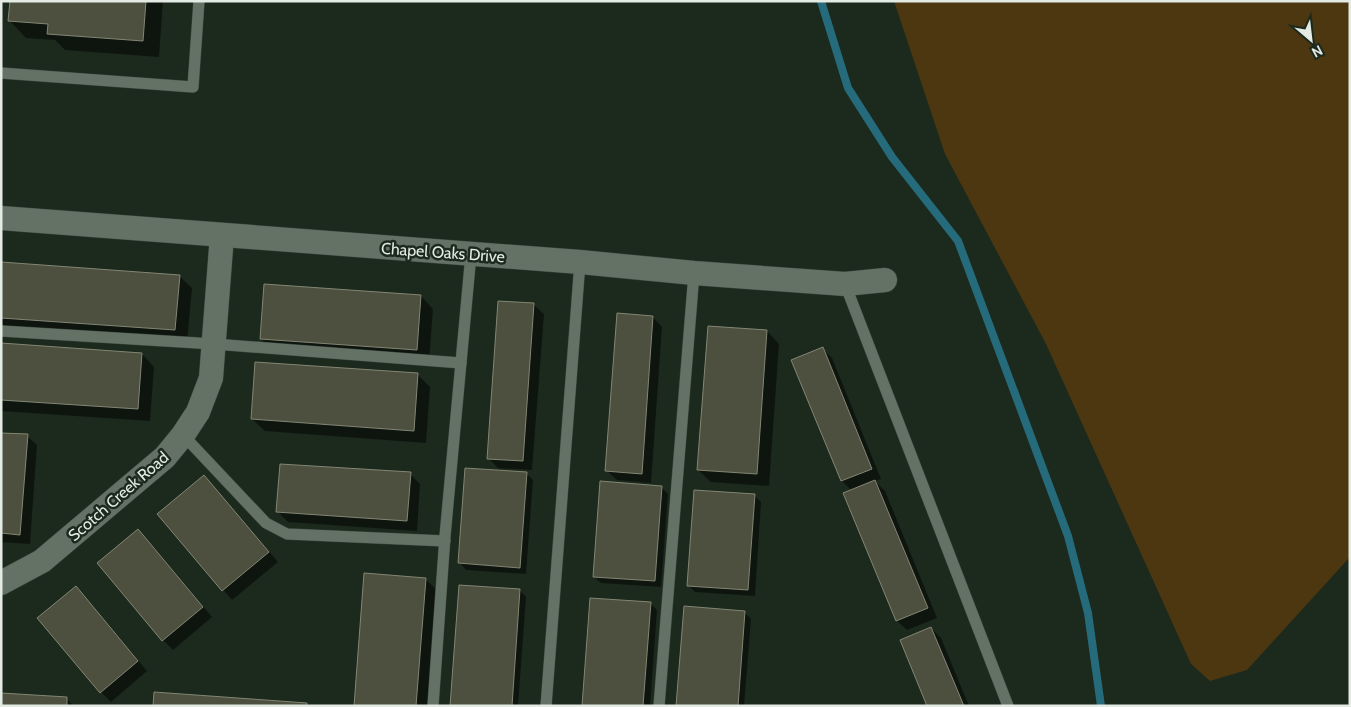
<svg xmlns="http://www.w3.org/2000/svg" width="1351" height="707" font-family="Cabin,sans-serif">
<rect width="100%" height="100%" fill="#1c291d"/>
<path fill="#4c3710" d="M894 1H1350V557L1247 670 1210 681 1191 664 1046 344 945 154Z"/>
<g fill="#0007">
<path d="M11 1H163L159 57 65 50 55 40 26 38 10 21Z"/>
<path d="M1 263 179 276 192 288 187 342 1 329Z"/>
<path d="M421 296 433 309 429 362 274 352 261 339Z"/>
<path d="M534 305 544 314 532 470 498 468 488 458Z"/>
<path d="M653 317 662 327 651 483 617 480 607 471Z"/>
<path d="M767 331 779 344 769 486 711 482 698 470Z"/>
<path d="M1 344 142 354 154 367 150 421 1 411Z"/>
<path d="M822 348 832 358 881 479 875 481 885 491 937 618 907 630 897 621 845 494 852 491 842 481 793 361Z"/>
<path d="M417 374 430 387 426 443 265 431 252 419Z"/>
<path d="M1 434 27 436 37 445 30 544 1 542Z"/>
<path d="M526 473 533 480 526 574 466 570 460 563Z"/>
<path d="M410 474 420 484 417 531 288 522 278 512Z"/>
<path d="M204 476 278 562 232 600 159 514Z"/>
<path d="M661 487 668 494 661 587 601 583 594 577Z"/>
<path d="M755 496 761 502 755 596 695 592 688 585Z"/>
<path d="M148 541 212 617 173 650 163 640Z"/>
<path d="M425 579 438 591 430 706H355Z"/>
<path d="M520 590 526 597 518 706H452Z"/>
<path d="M85 597 147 671 111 702 101 692Z"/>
<path d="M650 603 657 610 650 706H583Z"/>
<path d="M744 612 751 619 744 706H678Z"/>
<path d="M931 628 941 638 969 706H928Z"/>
<path d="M67 699 74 706H1Z"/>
</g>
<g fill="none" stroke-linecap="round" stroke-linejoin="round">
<path stroke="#256b7c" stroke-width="8" d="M821 1 848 88 892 157 958 241 1068 536 1088 613 1101 706"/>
</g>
<g fill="#4d503f" stroke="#838673">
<path d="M10 1H146L143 41 47 34 48 24 8 21Z"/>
<path d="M1 262 180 275 175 330 1 318Z"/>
<path d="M264 284 421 295 417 350 260 339Z"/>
<path d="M498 301 534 303 523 461 487 459Z"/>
<path d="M617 313 653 316 642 474 605 471Z"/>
<path d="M708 326 767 330 757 474 697 470Z"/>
<path d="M1 343 142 353 138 409 1 400Z"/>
<path d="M823 347 872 469 841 481 791 360Z"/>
<path d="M255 362 418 373 414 431 251 419Z"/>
<path d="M1 433 28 434 20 535 1 533Z"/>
<path d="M280 464 411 472 407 521 276 512Z"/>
<path d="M465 468 527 472 520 568 458 563Z"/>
<path d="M204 475 269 552 222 591 157 514Z"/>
<path d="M875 480 928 608 896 621 843 493Z"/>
<path d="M600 481 662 486 655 581 593 577Z"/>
<path d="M694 490 755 494 748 590 687 586Z"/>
<path d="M138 529 203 607 162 641 97 563Z"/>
<path d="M364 573 426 578 416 706H354Z"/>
<path d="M459 585 520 589 512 706H450Z"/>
<path d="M76 586 138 661 100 693 37 618Z"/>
<path d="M590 598 651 602 643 706H582Z"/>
<path d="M684 606 745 611 738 706H676Z"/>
<path d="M931 627 964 706H927L900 640Z"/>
<path d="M154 692 307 703V706H153Z"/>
<path d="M1 693 67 697V706H1Z"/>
</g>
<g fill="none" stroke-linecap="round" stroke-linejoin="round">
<g stroke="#3b453c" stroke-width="12">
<g id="service">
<path d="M1 73 193 87 199 1"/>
<path d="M845 284 1008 706"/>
<path d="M1 331 214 344 461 363"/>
<path d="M183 435 266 523 287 534 445 541"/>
<path d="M433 706 445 536 471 254"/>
<path d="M546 706 580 262"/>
<path d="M659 706 694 273"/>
</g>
</g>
<g stroke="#3b453c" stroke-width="25">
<g id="minor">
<path d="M1 218 580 262 694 273 845 284 885 280"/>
<path d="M1 583 42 561 165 457 183 435 198 412 211 378 222 235"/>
</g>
</g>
<use href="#service" stroke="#647265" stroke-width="11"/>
<use href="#minor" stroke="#647265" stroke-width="24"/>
</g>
<g text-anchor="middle" stroke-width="5" stroke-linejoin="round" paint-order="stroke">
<g font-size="16" fill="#e3ebe4" stroke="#1c291d">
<text transform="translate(443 252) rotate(4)" y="6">Chapel Oaks Drive</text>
<text transform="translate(118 496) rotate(-41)" y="6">Scotch Creek Road</text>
</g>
</g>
<rect width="1351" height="707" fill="none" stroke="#e3ebe4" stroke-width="5"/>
<g transform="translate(1311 40) rotate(152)" stroke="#1c291d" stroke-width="4" paint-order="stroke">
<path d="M0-4L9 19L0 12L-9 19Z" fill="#e3ebe4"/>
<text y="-8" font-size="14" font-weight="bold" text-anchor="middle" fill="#e3ebe4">N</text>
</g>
</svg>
